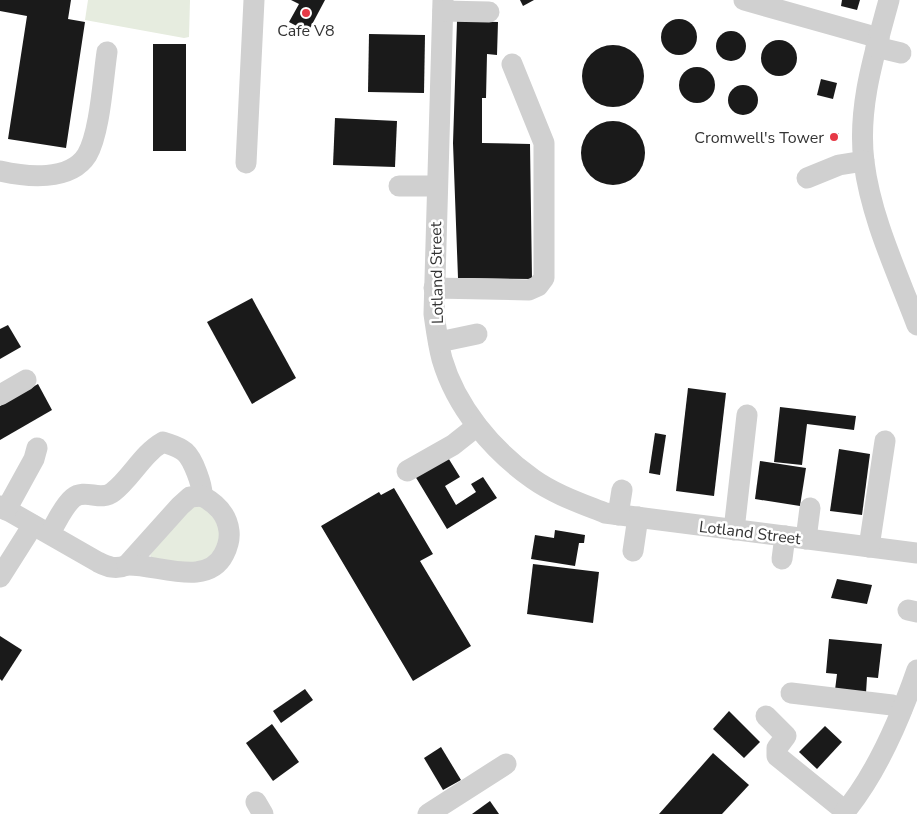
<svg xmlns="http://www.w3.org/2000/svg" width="917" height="814" font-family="'Nunito Sans',sans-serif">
<rect width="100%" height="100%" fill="#fff"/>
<g fill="#e6ecdf">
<path d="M88 0H190L189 37 184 38 85 20Z"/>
<path d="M190 505 210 506 224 539 205 565 152 559 150 555Z"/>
</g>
<g fill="#1a1a1a">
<path d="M0 0H71L68 19 85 22 66 148 8 139 27 16 0 11Z"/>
<path d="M291 0H325L308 32 289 22 299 4Z"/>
<path d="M520 0H534L523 6Z"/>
<path d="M842 0H860L857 10 841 6Z"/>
<circle cx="679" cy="37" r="18"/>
<path d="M457 21 498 22 497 55 487 54 486 98H482V143L530 144 532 279 458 278 453 143Z"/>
<circle cx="731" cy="46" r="15"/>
<path d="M369 34 425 35 424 93 368 92Z"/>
<circle cx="779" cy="58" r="18"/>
<rect x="153" y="44" width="33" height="107"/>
<circle cx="613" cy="76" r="31"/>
<circle cx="697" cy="85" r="18"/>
<path d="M821 79 837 83 833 99 817 95Z"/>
<circle cx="743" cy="100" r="15"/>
<path d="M335 118 397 121 395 167 333 165Z"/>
<circle cx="613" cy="153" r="32"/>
<path d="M830 133H839L838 141H830Z"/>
<path d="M252 298 296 378 252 404 207 322Z"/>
<path d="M8 325 21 347 0 359V329Z"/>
<path d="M38 384 52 410 0 440V406Z"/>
<path d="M688 388 726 393 714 496 676 491Z"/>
<path d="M780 407 856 416 854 430 807 424 802 465 774 462Z"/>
<path d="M655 433 666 435 660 475 649 473Z"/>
<path d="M839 449 870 454 862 515 830 511Z"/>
<path d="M447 456 460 477 445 486 456 505 476 492 471 484 483 477 497 498 447 529 415 476Z"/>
<path d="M760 461 806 468 800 506 755 499Z"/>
<path d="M394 488 433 554 420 561 471 646 413 681 321 526 379 492 381 495Z"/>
<path d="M555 530 585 535 584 543H579L575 566 531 559 535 535 554 538Z"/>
<path d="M533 564 599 572 593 623 527 614Z"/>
<path d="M837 579 872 585 867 604 831 598Z"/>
<path d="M0 636 22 650 2 681 0 679Z"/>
<path d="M829 639 882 644 878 678 867 677 866 693 835 690 837 674 826 673Z"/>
<path d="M305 689 313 700 281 723 273 711Z"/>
<path d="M729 711 760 742 744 758 713 729Z"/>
<path d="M272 724 299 762 273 781 246 743Z"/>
<path d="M825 726 842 742 817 769 799 752Z"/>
<path d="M441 747 461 780 443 790 424 758Z"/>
<path d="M713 753 749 785 722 814H659Z"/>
<path d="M490 801 499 814H472Z"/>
</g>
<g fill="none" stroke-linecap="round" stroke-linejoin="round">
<g stroke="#d0d0d0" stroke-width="21">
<path d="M443 0 434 314C436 328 438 344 442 359 456 407 492 450 533 479 554 494 580 503 605 513L917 553"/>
<path d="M744 0 879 38"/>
<path d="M889 0C875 52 857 107 864 162 871 218 897 272 917 325"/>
<path d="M443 11 489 12"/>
<path d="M876 47 901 53"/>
<path d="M246 163 254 0"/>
<path d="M0 171C26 177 70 182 87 155 100 133 103 79 107 52"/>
<path d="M807 178 839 165 864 161"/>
<path d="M399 186H436"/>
<path d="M434 288 529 290 538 286 544 278V143L512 64"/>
<path d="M439 342 477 334"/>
<path d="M0 395 26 380"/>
<path d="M407 471 453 445 477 426"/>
<path d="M0 506 98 562C108 567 116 570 127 565L180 506 190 497 202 496C203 486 193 459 185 452 178 446 171 445 163 442 142 454 132 477 113 492 101 502 85 488 73 498 63 506 56 524 49 534"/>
<path d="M6 510 34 459 37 448"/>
<path d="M618 515 622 490"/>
<path d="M734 530 747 415"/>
<path d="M806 539 810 508"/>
<path d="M869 547 885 441"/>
<path d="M633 551 638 517"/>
<path d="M782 559 785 536"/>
<path d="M127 565C158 564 207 588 224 554 228 546 230 539 229 531 227 514 217 504 202 496"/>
<path d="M0 577 33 525"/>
<path d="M908 610 917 612"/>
<path d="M791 693 892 705 902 709"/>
<path d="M766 716 786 736 777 748V756L845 811"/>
<path d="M256 802 263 814"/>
<path d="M428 814 506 764"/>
<path d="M843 814C877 774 900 719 917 670"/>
</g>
</g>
<g fill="#e63946" stroke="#fff" stroke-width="2">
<circle cx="306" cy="13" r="5"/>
<circle cx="834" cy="137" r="5"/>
</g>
<g text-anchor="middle" stroke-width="5" stroke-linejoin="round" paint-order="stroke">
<g font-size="16" fill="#333" stroke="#fff">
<text x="306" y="36">Cafe V8</text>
<text x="824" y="143" text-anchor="end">Cromwell's Tower</text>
</g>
<g font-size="16" fill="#333" stroke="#fff">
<text transform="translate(436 273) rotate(-91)" y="6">Lotland Street</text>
<text transform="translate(750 532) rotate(7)" y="6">Lotland Street</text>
</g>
</g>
</svg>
